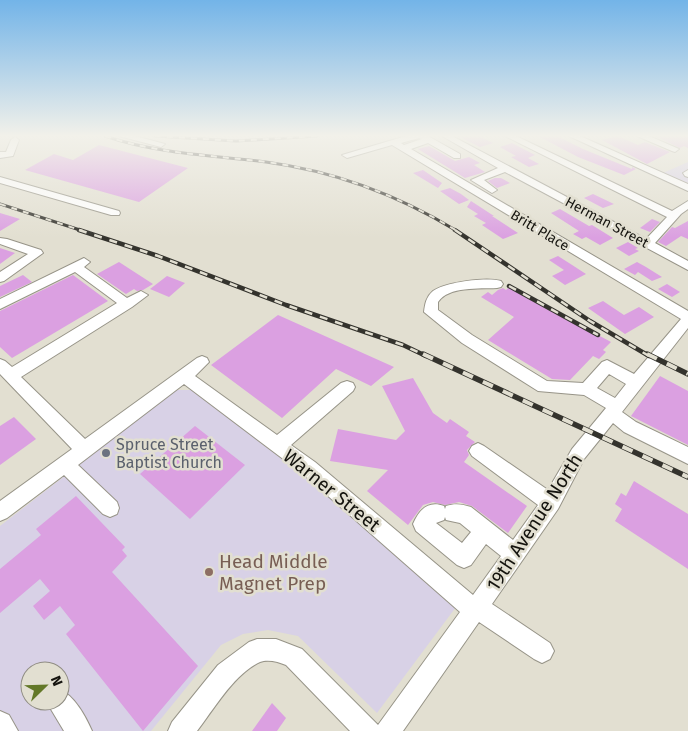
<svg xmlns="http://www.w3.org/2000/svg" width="688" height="731" font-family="'Fira Sans',sans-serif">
<rect width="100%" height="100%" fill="#e2dfd1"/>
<g fill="#d8d1e6" fill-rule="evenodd">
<path d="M688 162V183L663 173Z"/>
<path d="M176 390H191L310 480 380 537 456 607 377 713 298 636 268 630 243 634 221 645 151 731H0V526ZM30 671H60V701H30Z"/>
</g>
<g fill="#dba0e1">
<path d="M458 136H479L493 143 480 147Z"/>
<path d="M538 136H557L583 149 632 169V167L636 169 624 175 578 157Z"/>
<path d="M618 136 638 145 645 142 670 152 647 164 602 140Z"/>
<path d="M655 136H688V148L684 146 680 148Z"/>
<path d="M512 143 535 155 528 158 539 164 529 167 511 157 516 156 500 147Z"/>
<path d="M99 145 188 168 139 202 25 170 54 154 73 160Z"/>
<path d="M429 146 455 161 469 157 480 163 474 165 485 172 465 178 418 149Z"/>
<path d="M423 170 442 183 438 188 413 173Z"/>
<path d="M495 178H501L510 183 497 188 488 181Z"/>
<path d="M450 188 461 194 469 200 459 204 440 191Z"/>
<path d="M593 194 614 204 603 208 584 198Z"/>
<path d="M471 201 494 216H492L518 233 503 239 482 225 486 223 474 216 478 214 467 207Z"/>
<path d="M560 209 589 226 592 225 613 238 600 245 586 237 582 239 573 234 579 231 551 213Z"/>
<path d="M0 213 20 219 0 231Z"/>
<path d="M652 219 660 222 650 232 640 228Z"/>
<path d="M688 221V239L681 236 666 246 658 242 672 227 675 228Z"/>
<path d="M628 242 638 248 635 249 639 251 629 256 616 248Z"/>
<path d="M0 248 15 253 0 264Z"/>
<path d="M558 256 569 263 586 274 565 285 552 276 564 270 549 260Z"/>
<path d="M119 262 153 284 143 290 137 291 134 289 126 294 97 274Z"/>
<path d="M637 262 646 267 662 277 652 281 638 272 635 275 624 269Z"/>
<path d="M23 275 32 282 0 297V286Z"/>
<path d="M73 275 108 301 12 358 0 347V311Z"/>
<path d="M167 276 185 283 169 297 150 289Z"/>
<path d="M667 284 680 292 672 297 658 289Z"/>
<path d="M509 287 611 342 603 350 606 352 599 359 593 356 570 380 552 379 488 340 514 317 481 297 488 292 492 295 498 290 503 288 506 290Z"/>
<path d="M603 301 624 315 639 307 654 317 625 334 588 308Z"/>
<path d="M278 315 394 367 371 386 336 369 282 418 211 365Z"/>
<path d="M660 376 688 391V445L631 416Z"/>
<path d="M413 378 433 413 447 423 450 419 469 432 466 436 475 442 467 450 469 455 464 462 527 506 508 533 472 506 459 502 445 505 433 502 423 505 408 525 367 491 388 470 330 461 338 429 396 440 405 431 382 386Z"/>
<path d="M14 417 36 439 0 465V426Z"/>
<path d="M195 426 245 465 190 519 140 474Z"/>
<path d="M634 481 688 514V569L615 521 622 509 615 504 621 493 626 496Z"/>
<path d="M76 496 125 547 122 550 127 556 112 572 198 666 143 731 66 634 75 625 60 606 44 620 33 606 50 591 40 579 0 613V569L41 535 36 529Z"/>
<path d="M272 703 286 718 277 731H252Z"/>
</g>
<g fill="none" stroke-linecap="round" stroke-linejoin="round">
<g stroke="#979488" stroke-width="2">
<g id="minor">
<path d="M119 136H135L165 144 161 147Z"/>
<path d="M406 136H428L460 154V158H454L428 143 411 149 688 311V328L622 412 636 422 688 447V464L624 432 613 423 584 459 558 509 492 604 550 643 554 651 550 659 542 663 534 659 479 622 403 731H350L286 665C279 662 268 659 260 662 234 674 214 709 197 731H168L172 722 218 665 249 642 257 639H276L302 649 378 725 460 612 303 474 184 384 78 465 117 502 119 508 117 514 110 517 103 514 64 475 7 518 0 521V501L72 449 0 374V359L5 361 12 367 117 303 75 272 0 309V299L84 258 90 262 84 267 127 298 141 291 148 295 132 307 21 377 85 439 197 358 202 356 207 358 209 362 195 376 277 435 341 383 347 381 353 383 355 387 353 391 291 445 315 462 473 595 501 556 486 544 471 565 464 568 457 565 416 531 413 524C419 510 428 500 444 506L445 509 446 506C455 503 462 504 471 507L513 540 538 505 472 456 469 451 472 446 478 443 484 446 548 490 572 449 606 408 584 395 538 391 462 343 424 312C425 304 426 297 433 291 446 282 486 277 501 281L503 284 501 287 497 288C479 289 449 286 438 302V310L472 335 547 381 583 383 602 362 607 360 634 374 681 319 392 145 347 158 342 155ZM419 138 422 139 404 145 401 143ZM609 374 626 384 615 398 597 388ZM445 517 446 520 460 523 471 532 462 543 436 523 444 520Z"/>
<path d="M442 136H452L646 239 667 217 505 136H516L672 211 688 201V209L681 214 655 243 688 261V270L505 172 484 180 497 190 492 193 471 180 498 168Z"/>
<path d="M569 136H580L688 184V191Z"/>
<path d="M637 136H649L679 149 675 152 672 151Z"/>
<path d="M15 137 19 140 13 156 0 158V152H6L11 140Z"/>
<path d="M688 170V177L685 176 683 173Z"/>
<path d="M0 177 119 211 120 213 119 215H111L0 183Z"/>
<path d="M0 238 7 239 41 250 43 253 4 281 0 282V272L28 254 0 244Z"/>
<path d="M60 690C74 695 86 717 92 731H64L46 701H60Z"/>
<path d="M0 711 9 715 18 731H0Z"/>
</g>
</g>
<use href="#minor" fill="#fff" fill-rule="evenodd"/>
<g stroke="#34332d" stroke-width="3">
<g id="rail-far2">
<path d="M105 136C158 154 211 155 266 162 334 171 398 195 457 231"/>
<path d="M155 136 236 141 317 136"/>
<path d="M0 204 83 231"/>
</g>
</g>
<g stroke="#34332d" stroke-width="4.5">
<g id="rail-far1">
<path d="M79 230 158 256 286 305 403 345 426 356"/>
<path d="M455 230 590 321 649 356"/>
<path d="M509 286 598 335"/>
</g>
</g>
<g stroke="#34332d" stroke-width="5.5">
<g id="rail">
<path d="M423 354 688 477"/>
<path d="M647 354 688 374"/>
</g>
</g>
<use href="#rail-far2" stroke="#e2dfd1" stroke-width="2" stroke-dasharray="6" stroke-linecap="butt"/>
<use href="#rail-far1" stroke="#e2dfd1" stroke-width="2.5" stroke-dasharray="8" stroke-linecap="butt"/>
<use href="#rail" stroke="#e2dfd1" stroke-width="4" stroke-dasharray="11" stroke-linecap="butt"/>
</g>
<linearGradient id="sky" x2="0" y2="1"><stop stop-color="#73b4e8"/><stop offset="0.57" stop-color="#f2f1ea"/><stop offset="1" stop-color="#f2f1ea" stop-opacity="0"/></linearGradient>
<rect width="688" height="238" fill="url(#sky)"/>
<circle fill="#6b7280" stroke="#e2dfd1" stroke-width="2" cx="106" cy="453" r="5"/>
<circle fill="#8d6e63" stroke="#e2dfd1" stroke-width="2" cx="209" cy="572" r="5"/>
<g text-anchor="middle" stroke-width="5" stroke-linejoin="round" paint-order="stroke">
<g font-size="14" fill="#14130e" stroke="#e2dfd1">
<text transform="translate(607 222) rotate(28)" y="5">Herman Street</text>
<text transform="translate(540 230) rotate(31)" y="5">Britt Place</text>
</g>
<g font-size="16" fill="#5b616d" stroke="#e2dfd1" text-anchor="start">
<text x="116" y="450">Spruce Street<tspan x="116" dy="18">Baptist Church</tspan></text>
</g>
<g font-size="19" fill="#14130e" stroke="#e2dfd1">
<text transform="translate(332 490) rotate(39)" y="7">Warner Street</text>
<text transform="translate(534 522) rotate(-57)" y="7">19th Avenue North</text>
</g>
<g font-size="19" fill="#785e54" stroke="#e2dfd1" text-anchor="start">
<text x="219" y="568">Head Middle<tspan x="219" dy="22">Magnet Prep</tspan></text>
</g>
</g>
<g transform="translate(45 686) rotate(67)"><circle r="24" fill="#e2dfd1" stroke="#908d83"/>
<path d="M0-4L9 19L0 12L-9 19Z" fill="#637828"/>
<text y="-8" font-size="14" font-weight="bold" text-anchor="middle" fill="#14130e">N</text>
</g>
</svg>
